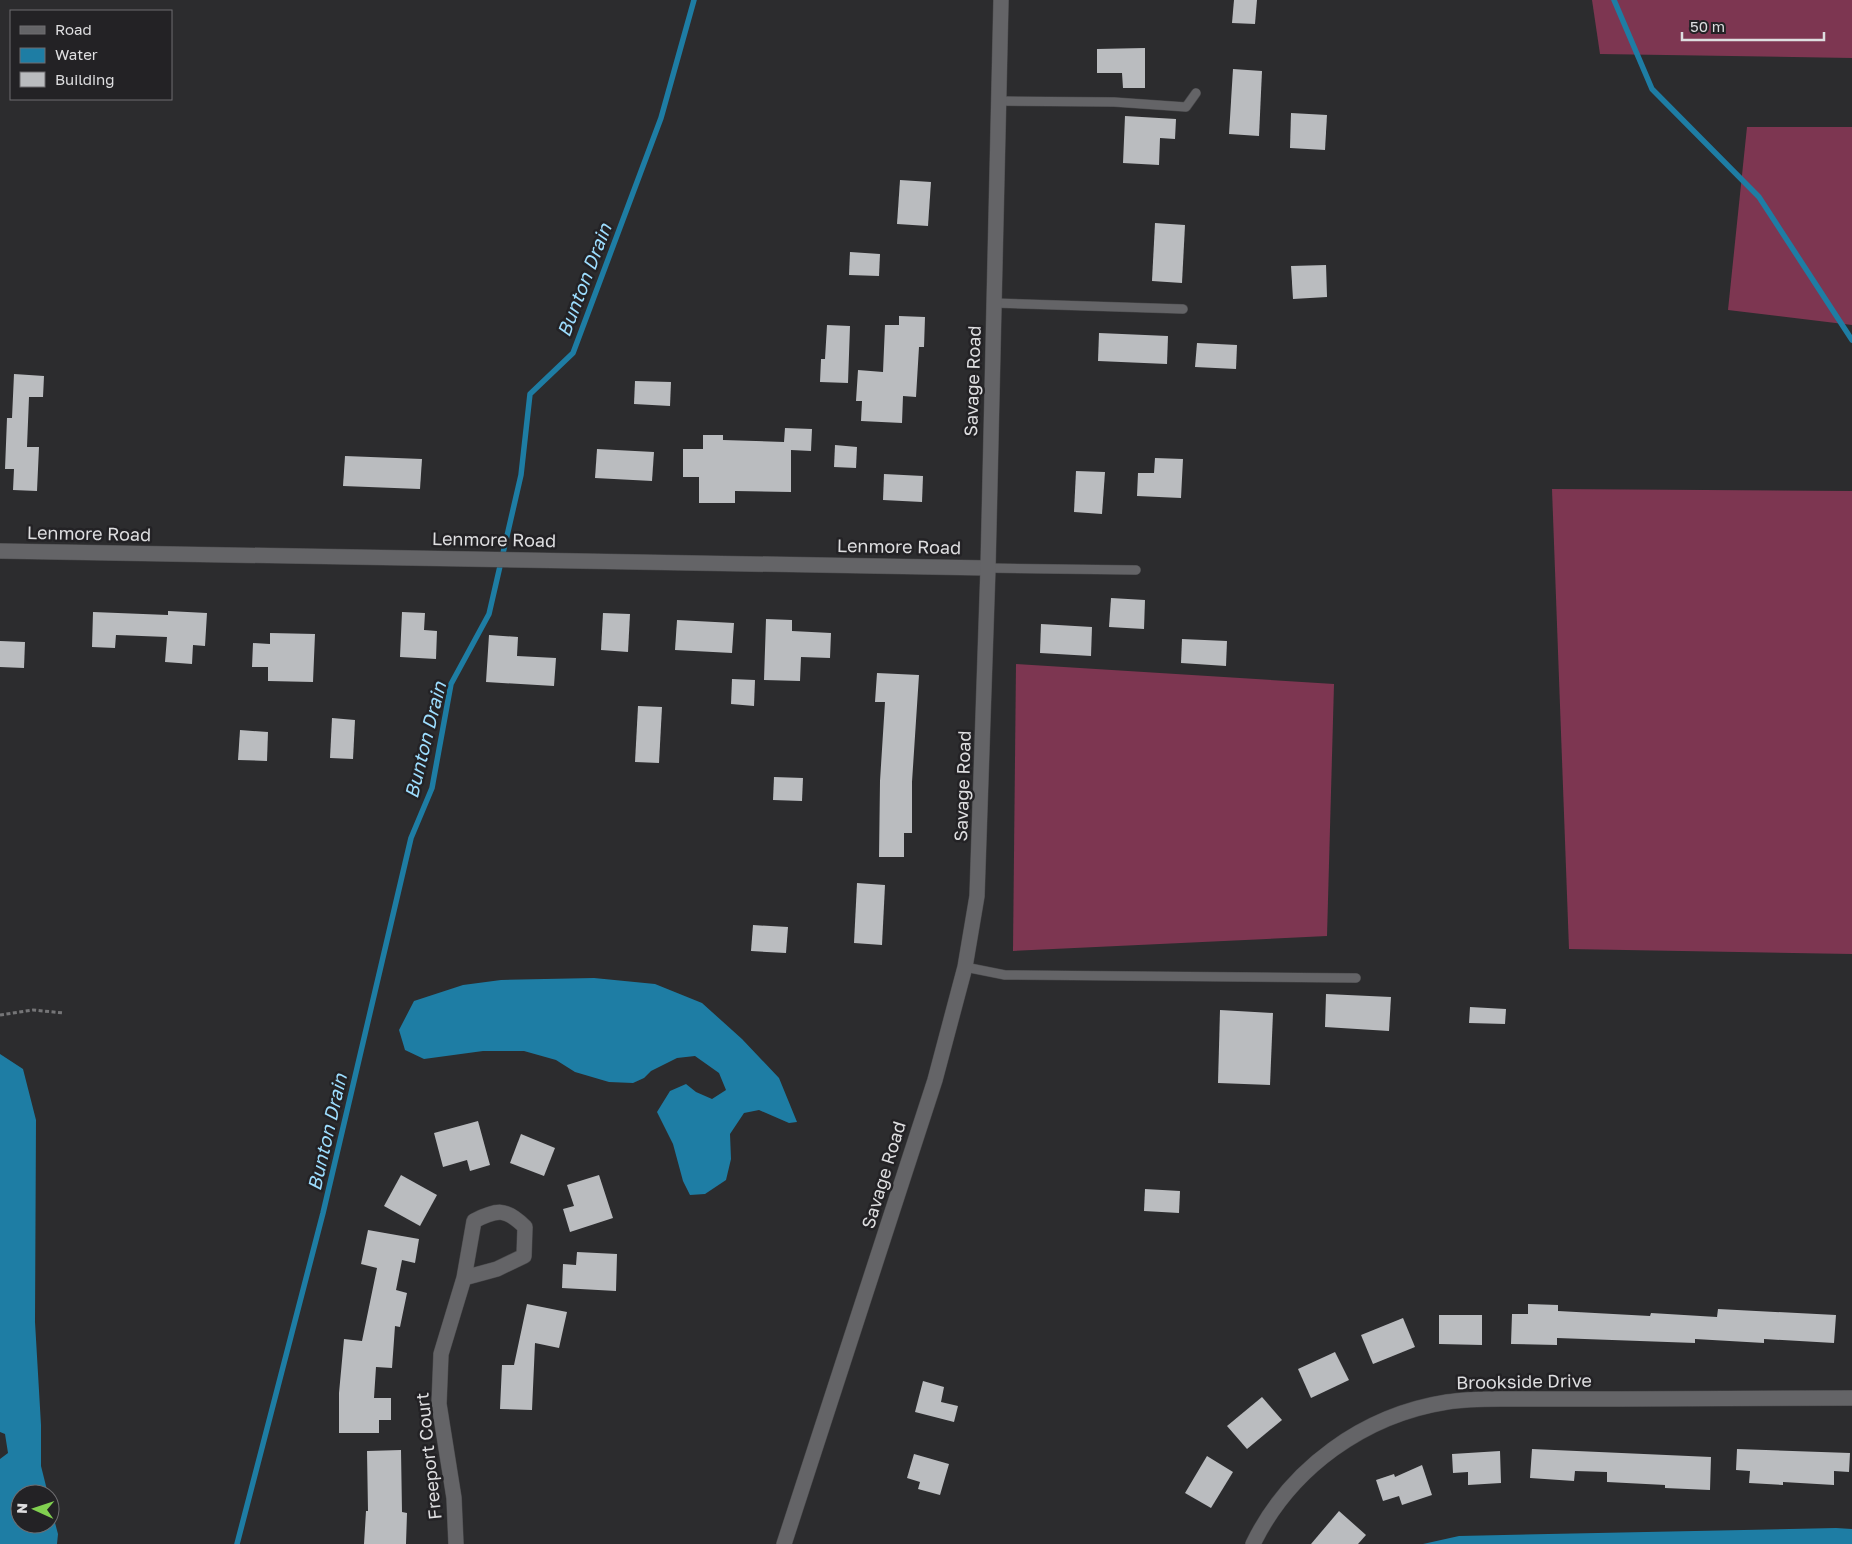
<svg xmlns="http://www.w3.org/2000/svg" width="1852" height="1544" font-family="'Golos Text',sans-serif">
<rect width="100%" height="100%" fill="#2c2c2e"/>
<g fill="#7d3651">
<path d="M1592 0H1852V58L1600 54Z"/>
<path d="M1747 127H1852V325L1728 310Z"/>
<path d="M1552 489 1852 491V954L1569 949Z"/>
<path d="M1016 664 1334 684 1327 936 1013 951Z"/>
</g>
<g fill="#1e7da4">
<path d="M594 978 655 984 702 1003 742 1039 779 1078 797 1122 789 1123 759 1110 744 1113 730 1134 731 1159 726 1180 705 1194 690 1195 683 1181 673 1144 657 1112 670 1091 686 1084 696 1092 712 1099 726 1090 719 1073 695 1056 677 1058 651 1071 644 1078 633 1083 609 1082 575 1072 556 1060 524 1051H483L424 1059 405 1050 399 1030 414 1001 463 985 501 980Z"/>
<path d="M0 1054 23 1069 36 1120 35 1322 41 1425V1466L48 1494H20V1524H50V1504L58 1534 57 1544H0V1459L8 1453 5 1434 0 1432Z"/>
<path d="M1836 1528 1852 1529V1544H1423L1459 1536Z"/>
</g>
<g fill="none" stroke-linecap="round" stroke-linejoin="round">
<g stroke="#1e7da4" stroke-width="5.5">
<path d="M1614 0 1652 89 1759 197 1852 340"/>
<path d="M237 1544 323 1213 411 838 432 788 451 684 489 614 521 475 530 394 573 353 661 118 694 0"/>
</g>
</g>
<g fill="#babcbf">
<path d="M1234 0H1257L1255 24 1232 23Z"/>
<path d="M1145 48V88H1123L1122 73H1097V49Z"/>
<path d="M1233 69 1262 71 1259 136 1229 134Z"/>
<path d="M1291 113 1327 115 1325 150 1290 148Z"/>
<path d="M1125 116 1176 119 1175 139 1160 138 1159 165 1123 163Z"/>
<path d="M900 180 931 182 928 226 897 224Z"/>
<path d="M1155 223 1185 225 1182 283 1152 281Z"/>
<path d="M850 252 880 254 879 276 849 275Z"/>
<path d="M1326 265 1327 297 1293 299 1291 266Z"/>
<path d="M899 316 925 317 924 347H919L916 397 903 396 902 423 861 421 862 401H856L858 370 883 372 885 325H899Z"/>
<path d="M827 325 850 326 848 383 820 382 821 359H825Z"/>
<path d="M1099 333 1168 336 1167 364 1098 361Z"/>
<path d="M1197 343 1237 345 1236 369 1195 367Z"/>
<path d="M14 374 44 376 43 397H29L27 447H39L37 491 13 490 14 469H5L7 418H12Z"/>
<path d="M635 381 671 382 670 406 634 404Z"/>
<path d="M785 428 812 429 811 451 791 450V492L735 491V503H699V477H683V449H703V435H723V440L784 442Z"/>
<path d="M835 445 857 447 856 468 834 467Z"/>
<path d="M597 449 654 452 652 481 595 478Z"/>
<path d="M345 456 422 459 420 489 343 486Z"/>
<path d="M1155 458 1183 459 1181 498 1137 496 1138 473H1154Z"/>
<path d="M1076 471 1105 472 1102 514 1074 512Z"/>
<path d="M884 474 923 476 922 502 883 500Z"/>
<path d="M1111 598 1145 600 1144 629 1109 627Z"/>
<path d="M168 611 207 613 205 646 193 645 192 664 165 662 167 637 116 635 115 648 92 647 93 612 168 615Z"/>
<path d="M402 612 425 613 424 630 437 631 436 659 400 657Z"/>
<path d="M603 613 630 614 628 652 601 650Z"/>
<path d="M766 619 792 620V631L831 633 830 658 801 657 800 681 764 680Z"/>
<path d="M677 620 734 623 732 653 675 650Z"/>
<path d="M1041 624 1092 627 1091 656 1040 653Z"/>
<path d="M270 633 315 634 313 682 268 681V667H252L253 643 270 644Z"/>
<path d="M489 635 518 637 517 656 556 658 554 686 486 682Z"/>
<path d="M1182 639 1227 641 1226 666 1181 663Z"/>
<path d="M0 641 25 642 24 668 0 667Z"/>
<path d="M877 673 919 675 912 782V833H904V857H879L880 781 885 702H875Z"/>
<path d="M732 679 755 680 754 706 731 704Z"/>
<path d="M638 706 662 707 659 763 635 762Z"/>
<path d="M332 718 355 720 353 759 330 758Z"/>
<path d="M240 730 268 732 267 761 238 760Z"/>
<path d="M774 777 803 778 802 801 773 800Z"/>
<path d="M857 883 885 885 882 945 854 943Z"/>
<path d="M753 925 788 927 786 953 751 951Z"/>
<path d="M1326 994 1391 997 1389 1031 1325 1027Z"/>
<path d="M1470 1007 1506 1009 1505 1024 1469 1023Z"/>
<path d="M1220 1010 1273 1013 1270 1085 1218 1083Z"/>
<path d="M478 1121 490 1165 470 1171 467 1160 443 1167 434 1133Z"/>
<path d="M521 1134 555 1148 544 1176 510 1163Z"/>
<path d="M401 1175 437 1195 420 1226 384 1206Z"/>
<path d="M599 1175 613 1218 570 1232 563 1209 574 1206 567 1185Z"/>
<path d="M1145 1189 1180 1191 1179 1213 1144 1211Z"/>
<path d="M368 1230 419 1239 415 1263 402 1260 396 1290 407 1293 400 1327 395 1326 392 1368 376 1367 374 1398H391V1420H379V1433H339V1393L344 1339 362 1341 377 1268 361 1264Z"/>
<path d="M577 1252 617 1254 616 1291 562 1288 563 1264 576 1265Z"/>
<path d="M527 1304 567 1312 559 1348 535 1343 532 1410 500 1409 502 1365H514Z"/>
<path d="M1528 1304 1558 1305V1311L1650 1316 1651 1313 1717 1317 1718 1309 1836 1315 1834 1343 1764 1339V1343L1695 1339V1343L1557 1338V1345L1511 1344 1512 1314H1528Z"/>
<path d="M1439 1315H1482V1345L1439 1344Z"/>
<path d="M1403 1318 1415 1347 1373 1364 1361 1335Z"/>
<path d="M1335 1352 1349 1380 1311 1398 1298 1369Z"/>
<path d="M923 1381 944 1387 941 1402 958 1406 954 1422 915 1412Z"/>
<path d="M1262 1397 1282 1420 1247 1449 1227 1426Z"/>
<path d="M1532 1449 1711 1457 1710 1490 1665 1488V1485L1607 1482V1472L1575 1471 1574 1481 1530 1478Z"/>
<path d="M1737 1449 1850 1453 1849 1472 1834 1471V1485L1783 1482V1485L1749 1483 1750 1471 1736 1470Z"/>
<path d="M401 1450 402 1512 407 1513 406 1544H364L366 1511H368L367 1451Z"/>
<path d="M1500 1451 1501 1483 1468 1485V1472L1453 1473 1452 1454Z"/>
<path d="M914 1454 949 1464 940 1495 918 1489 920 1482 907 1478Z"/>
<path d="M1207 1456 1233 1472 1211 1508 1185 1493Z"/>
<path d="M1422 1465 1432 1495 1402 1505 1399 1496 1383 1501 1376 1480 1394 1474 1395 1477Z"/>
<path d="M1339 1511 1366 1535 1358 1544H1311Z"/>
</g>
<g fill="none" stroke-linecap="round" stroke-linejoin="round">
<g stroke="#49494b" stroke-width="10">
<g id="lane">
<path d="M999 101 1114 102 1186 107 1196 93"/>
<path d="M994 303 1183 309"/>
<path d="M988 568 1136 570"/>
<path d="M965 967 1005 975 1356 978"/>
</g>
</g>
<g stroke="#49494b" stroke-width="16">
<g id="street">
<path d="M0 551 988 568"/>
<path d="M456 1544 454 1498 439 1404 441 1354 464 1278 474 1221C497 1209 506 1208 525 1227L524 1256 497 1269 464 1278"/>
<path d="M1253 1544C1290 1468 1364 1415 1447 1402 1471 1398 1495 1399 1519 1399 1552 1399 1584 1399 1617 1399 1696 1399 1774 1398 1852 1398"/>
</g>
</g>
<g stroke="#49494b" stroke-width="16">
<path id="secondary" d="M784 1544 935 1080 965 967 977 896 988 568 1001 0"/>
</g>
<path stroke="#757577" stroke-width="3" stroke-dasharray="4 2.5" stroke-linecap="butt" d="M0 1015 33 1010 64 1013"/>
<use href="#lane" stroke="#646467" stroke-width="9"/>
<use href="#street" stroke="#646467" stroke-width="15"/>
<use href="#secondary" stroke="#646467" stroke-width="15"/>
</g>
<g text-anchor="middle" stroke-width="5" stroke-linejoin="round" paint-order="stroke">
<g font-size="18" fill="#dedee0" stroke="#232225">
<text transform="translate(973 381) rotate(-88)" y="6">Savage Road</text>
<text transform="translate(89 534) rotate(1)" y="6">Lenmore Road</text>
<text transform="translate(494 540) rotate(1)" y="6">Lenmore Road</text>
<text transform="translate(899 547) rotate(1)" y="6">Lenmore Road</text>
<text transform="translate(963 786) rotate(-88)" y="6">Savage Road</text>
<text transform="translate(884 1175) rotate(-73)" y="6">Savage Road</text>
<text transform="translate(1524 1382) rotate(-1)" y="6">Brookside Drive</text>
<text transform="translate(429 1456) rotate(-96)" y="6">Freeport Court</text>
</g>
<g font-size="19" font-style="italic" fill="#9dddfe" stroke="#232225">
<text transform="translate(584 280) rotate(-69)" y="7">Bunton Drain</text>
<text transform="translate(425 740) rotate(-76)" y="7">Bunton Drain</text>
<text transform="translate(327 1132) rotate(-77)" y="7">Bunton Drain</text>
</g>
</g>
<rect x="10" y="10" width="162" height="90" fill="#232225" stroke="#6e6d70"/>
<rect x="20" y="26" width="25" height="8" fill="#646467" stroke="#6e6d70"/>
<text x="55" y="35" font-size="15" fill="#dedee0">Road</text>
<rect x="20" y="48" width="25" height="15" fill="#1e7da4" stroke="#6e6d70"/>
<text x="55" y="60" font-size="15" fill="#dedee0">Water</text>
<rect x="20" y="72" width="25" height="15" fill="#babcbf" stroke="#6e6d70"/>
<text x="55" y="85" font-size="15" fill="#dedee0">Building</text>
<g transform="translate(35 1509) rotate(273)"><circle r="24" fill="#232225" stroke="#6e6d70"/>
<path d="M0-4L9 19L0 12L-9 19Z" fill="#81d050"/>
<text y="-8" font-size="14" font-weight="bold" text-anchor="middle" fill="#dedee0">N</text>
</g>
<path d="M1682 32v8h142v-8" fill="none" stroke="#dedee0" stroke-width="2.5"/>
<text x="1690" y="32" font-size="15" fill="#dedee0" stroke="#232225" stroke-width="4" paint-order="stroke">50 m</text>
</svg>
